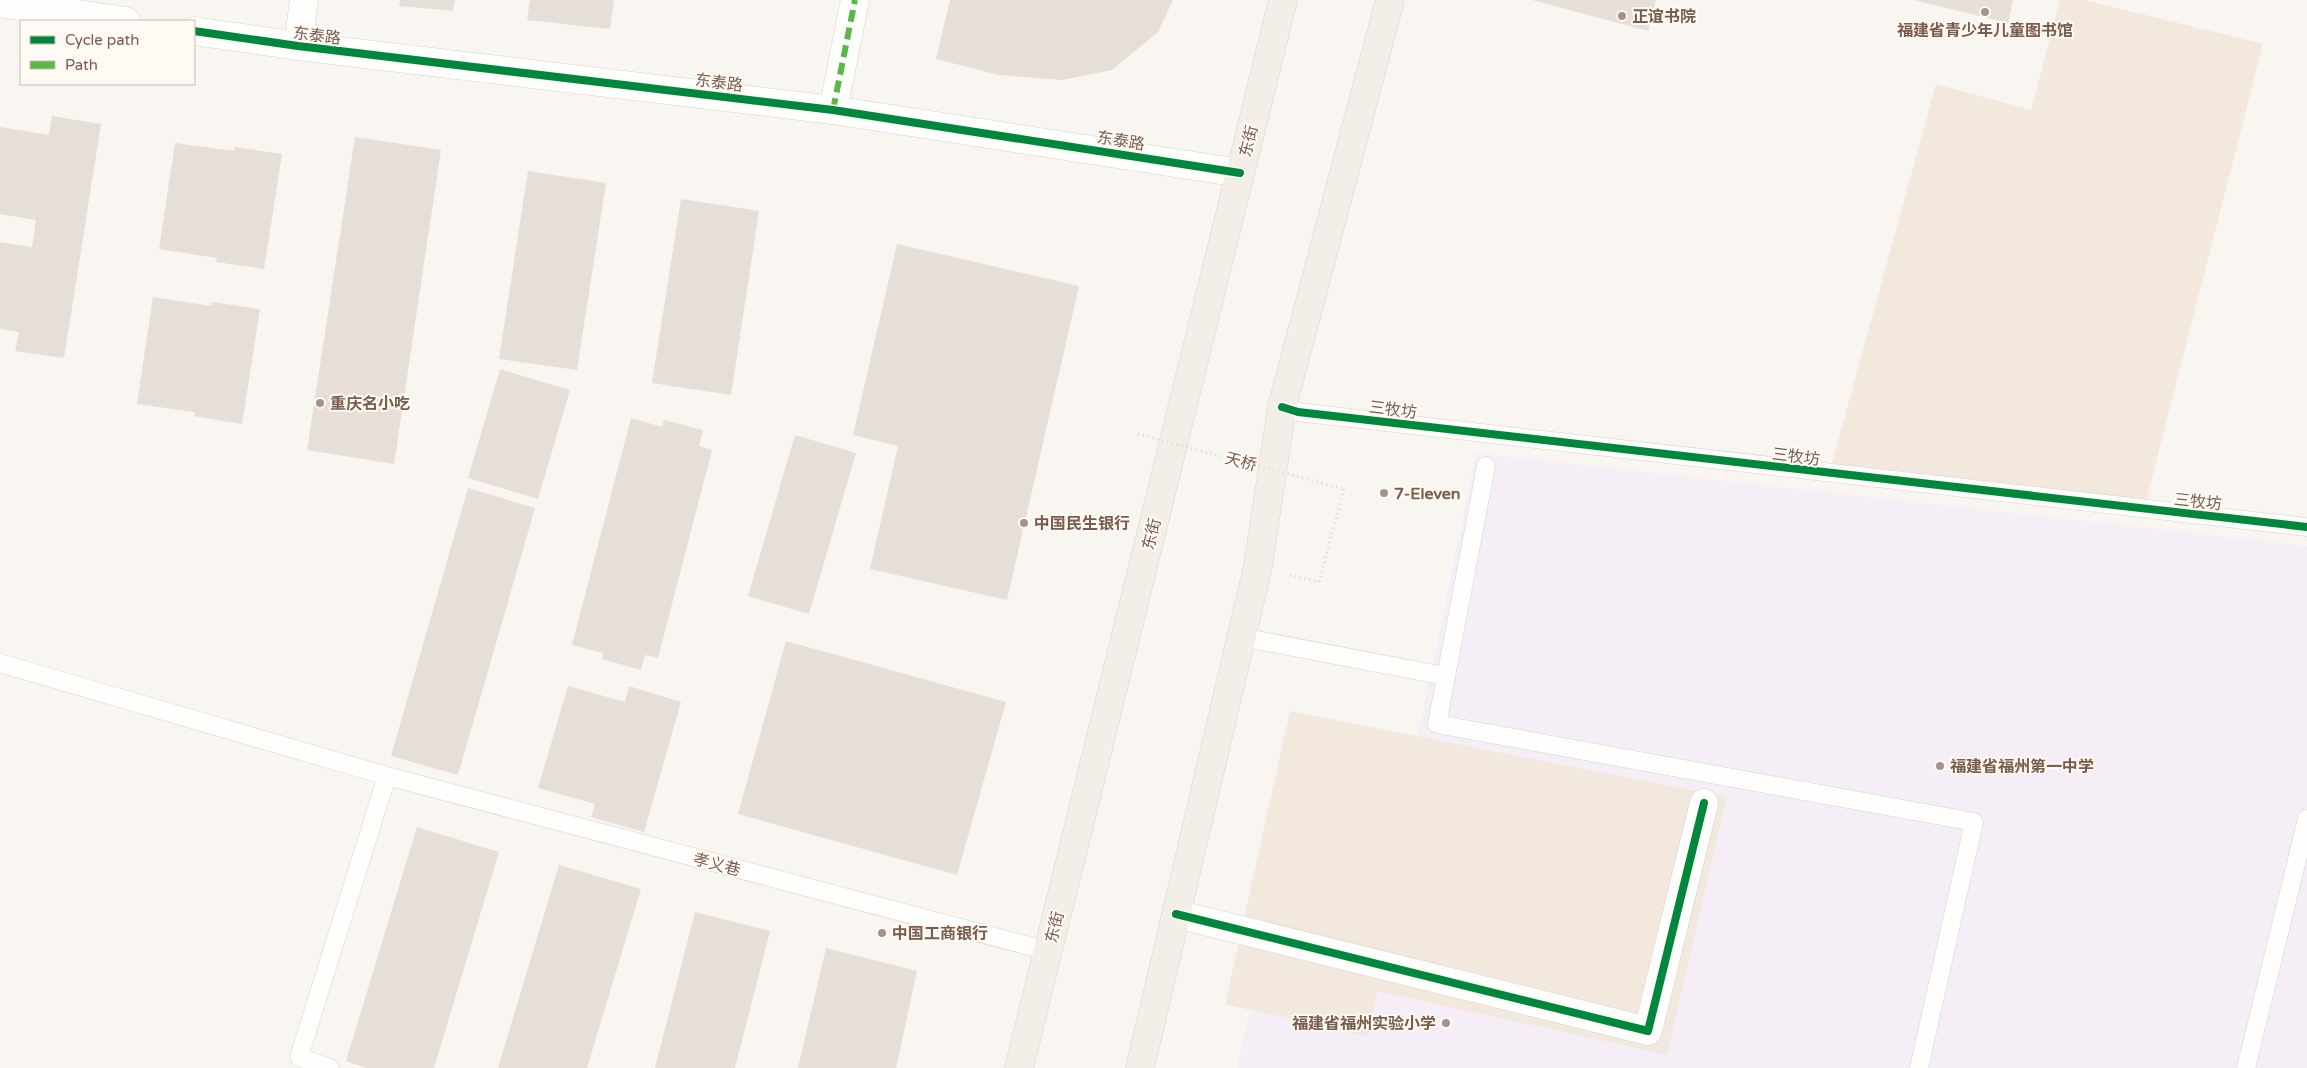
<svg xmlns="http://www.w3.org/2000/svg" width="2307" height="1068" font-family="'Varela Round','Noto Sans SC',sans-serif">
<rect width="100%" height="100%" fill="#f9f5f0"/>
<g fill="#f2e8de">
<path d="M2060 0H2085L2263 44 2144 509 1829 474 1936 84 2031 110Z"/>
<path d="M1290 711 1727 797 1667 1056 1379 992 1367 1037 1225 1004Z"/>
</g>
<path fill="#f6eef6" d="M1476 453 2307 546V1068H1237L1250 1009 1367 1037 1378 991 1667 1055 1727 797 1418 736Z"/>
<g fill="#e6ded7">
<path d="M400 0H455L453 11 399 6Z"/>
<path d="M530 0H614L610 29 527 20Z"/>
<path d="M950 0H1173L1158 32 1112 70 1062 80 999 75 936 59Z"/>
<path d="M1532 0H1656L1648 31Z"/>
<path d="M1914 0H2013L2008 23Z"/>
<path d="M52 116 101 124 64 358 15 351 19 332 0 329V242L32 247 36 220 0 214V127L49 135Z"/>
<path d="M355 137 441 150 394 464 307 450Z"/>
<path d="M175 143 234 151V147L282 154 264 269 216 262 217 258 159 249Z"/>
<path d="M528 171 606 183 577 370 499 359Z"/>
<path d="M681 199 759 211 731 395 652 383Z"/>
<path d="M897 244 1079 286 1007 600 870 569 898 446 853 435Z"/>
<path d="M153 297 211 306 212 302 260 309 242 424 194 416 195 412 137 404Z"/>
<path d="M500 369 570 390 538 499 468 478Z"/>
<path d="M631 418 662 427 664 420 703 430 699 446 712 450 658 658 645 655 641 670 602 659 603 653 572 645Z"/>
<path d="M795 435 856 453 809 614 748 596Z"/>
<path d="M468 488 535 508 458 775 391 756Z"/>
<path d="M786 641 1006 702 957 875 738 814Z"/>
<path d="M568 686 625 702 629 686 681 702 644 832 591 817 595 804 538 788Z"/>
<path d="M417 827 499 852 434 1068H367L346 1061Z"/>
<path d="M559 865 641 889 587 1068H498Z"/>
<path d="M695 912 770 931 735 1068H655Z"/>
<path d="M826 948 917 971 896 1068H798Z"/>
</g>
<g fill="none" stroke-linecap="round" stroke-linejoin="round">
<g stroke="#d7d1cb" stroke-width="19">
<g id="lane">
<path d="M1282 407 1298 412 2307 527"/>
<path d="M1486 466 1437 724 1974 822 1919 1068"/>
<path d="M1241 637 1445 676"/>
<path d="M0 663 387 776 1048 951"/>
<path d="M330 1068 299 1057 387 776"/>
<path d="M2246 1068 2307 819"/>
</g>
</g>
<g stroke="#d7d1cb" stroke-width="29">
<g id="street">
<path d="M298 46 304 0"/>
<path d="M833 110 855 0"/>
<path d="M1176 914 1648 1031 1704 803"/>
</g>
</g>
<g stroke="#d9d2cb" stroke-width="29">
<g id="secondary">
<path d="M0 3 126 21"/>
<path d="M194 31 298 46 833 110 1240 173"/>
</g>
</g>
<g stroke="#dad1cc" stroke-width="29">
<g id="primary">
<path d="M1019 1068 1283 0"/>
<path d="M1140 1068 1258 566 1282 407 1390 0"/>
</g>
</g>
<path stroke="#dcd5d0" stroke-width="3" stroke-dasharray="1 4" stroke-linecap="butt" d="M1290 575 1319 582 1344 489"/>
<use href="#lane" stroke="#fefefd" stroke-width="18"/>
<use href="#street" stroke="#fefefd" stroke-width="28"/>
<use href="#secondary" stroke="#fefefd" stroke-width="28"/>
<use href="#primary" stroke="#f3eee8" stroke-width="28"/>
<path stroke="#dcd5d0" stroke-width="3" stroke-dasharray="1 4" stroke-linecap="butt" d="M1138 434 1344 489"/>
<path stroke="#58b947" stroke-width="6" stroke-dasharray="12 6" stroke-linecap="butt" d="M833 110 855 0"/>
<g stroke="#fffaf3" stroke-width="11">
<g id="cycleway">
<path d="M194 31 298 46 833 110 1240 173"/>
<path d="M1282 407 1298 412 2307 527"/>
<path d="M1176 914 1648 1031 1704 803"/>
</g>
</g>
<use href="#cycleway" stroke="#00873e" stroke-width="8"/>
</g>
<g fill="#a69286" stroke="#fffaf3" stroke-width="2">
<circle cx="1985" cy="12" r="5"/>
<circle cx="1622" cy="16" r="5"/>
<circle cx="320" cy="403" r="5"/>
<circle cx="1384" cy="493" r="5"/>
<circle cx="1024" cy="523" r="5"/>
<circle cx="1940" cy="766" r="5"/>
<circle cx="882" cy="933" r="5"/>
<circle cx="1446" cy="1023" r="5"/>
</g>
<g text-anchor="middle" stroke-width="4" stroke-linejoin="round" paint-order="stroke">
<g font-size="16" font-weight="bold" fill="#7a5c4d" stroke="#fffaf3" text-anchor="start">
<text x="1632" y="22">正谊书院</text>
<text x="1985" y="36" text-anchor="middle">福建省青少年儿童图书馆</text>
<text x="330" y="409">重庆名小吃</text>
<text x="1394" y="499">7-Eleven</text>
<text x="1034" y="529">中国民生银行</text>
<text x="1950" y="772">福建省福州第一中学</text>
<text x="892" y="939">中国工商银行</text>
<text x="1436" y="1029" text-anchor="end">福建省福州实验小学</text>
</g>
<g font-size="16" fill="#7a5c4d" stroke="#fffaf3">
<text transform="translate(317 35) rotate(7)" y="6">东泰路</text>
<text transform="translate(719 82) rotate(7)" y="6">东泰路</text>
<text transform="translate(1121 140) rotate(9)" y="6">东泰路</text>
<text transform="translate(1248 141) rotate(-76)" y="6">东街</text>
<text transform="translate(1393 409) rotate(7)" y="6">三牧坊</text>
<text transform="translate(1796 456) rotate(7)" y="6">三牧坊</text>
<text transform="translate(1241 461) rotate(15)" y="6">天桥</text>
<text transform="translate(2198 501) rotate(6)" y="6">三牧坊</text>
<text transform="translate(1151 534) rotate(-76)" y="6">东街</text>
<text transform="translate(717 864) rotate(15)" y="6">孝义巷</text>
<text transform="translate(1054 927) rotate(-76)" y="6">东街</text>
</g>
</g>
<rect x="20" y="20" width="175" height="65" fill="#fffaf3" stroke="#cabbb1"/>
<rect x="30" y="36" width="25" height="8" fill="#00873e" stroke="#cabbb1"/>
<text x="65" y="45" font-size="15" fill="#7a5c4d">Cycle path</text>
<rect x="30" y="61" width="25" height="8" fill="#58b947" stroke="#cabbb1"/>
<text x="65" y="70" font-size="15" fill="#7a5c4d">Path</text>
</svg>
